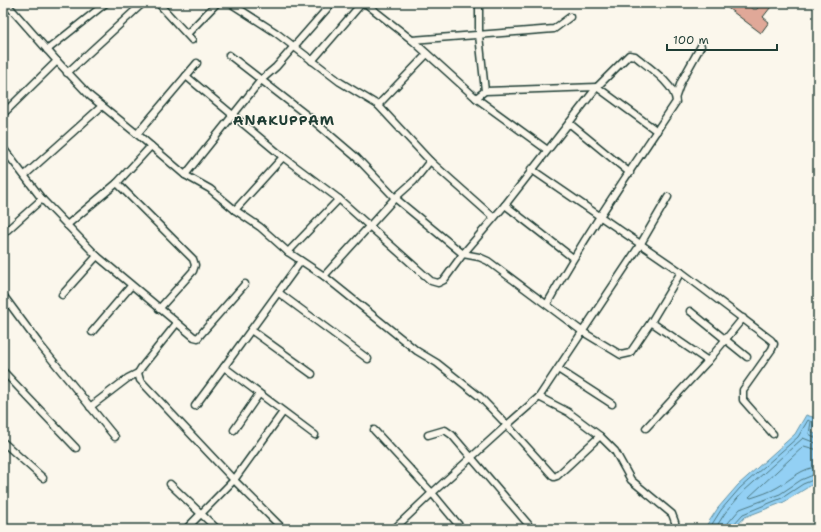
<svg xmlns="http://www.w3.org/2000/svg" width="821" height="532" font-family="'Shantell Sans',sans-serif">
<rect width="100%" height="100%" fill="#fbf7ec"/>
<filter id="ink" filterUnits="userSpaceOnUse"><feTurbulence type="fractalNoise" baseFrequency=".025" numOctaves="2"/><feDisplacementMap in="SourceGraphic" scale="8" xChannelSelector="R" yChannelSelector="G"/><feConvolveMatrix kernelMatrix="1 2 1 2 8 2 1 2 1" color-interpolation-filters="sRGB"/></filter>
<g filter="url(#ink)">
<path fill="#93d0f4" stroke="#6595a7" d="M806 415 816 418 812 432 818 436V481L784 502 745 517 734 529H704L718 508 738 485 795 434Z"/>
<g fill="none" stroke-linecap="round" stroke-linejoin="round">
<g stroke="#4d7881" stroke-width="1">
<path d="M818 450 804 446 749 497 751 498C760 495 770 492 778 487 790 480 803 467 818 467"/>
<path d="M709 529 721 510 740 488 798 437 808 420 811 422 809 434 818 439"/>
<path d="M715 529 725 513 744 491 803 438 818 444"/>
<path d="M727 529 728 523 740 509 780 494 801 480 818 473"/>
<path d="M732 529 733 525 743 514 782 498 803 484 818 478"/>
</g>
</g>
<path fill="#e0a898" stroke="#1f3d34" d="M721 3H745L753 9H757L762 3H774L763 17 769 22 761 33Z"/>
<g fill="none" stroke-linecap="round" stroke-linejoin="round">
<g stroke="#1f3d34" stroke-width="9">
<g id="minor">
<path d="M158 3 192 40"/>
<path d="M230 3 275 32 340 82 378 105 430 161 493 217"/>
<path d="M365 3 412 40 476 98 546 149"/>
<path d="M479 3V35L485 91"/>
<path d="M187 34 217 3"/>
<path d="M412 40 554 29 570 17"/>
<path d="M47 50 106 3"/>
<path d="M229 55 309 117 357 158 395 198 463 254 479 257 488 261 583 332 621 355 630 353 651 322"/>
<path d="M57 61 90 96 137 134 185 175 210 189 235 210 260 227 288 252 324 276 417 351 437 363 480 397 507 425 539 397 640 245 668 197"/>
<path d="M312 61 362 3"/>
<path d="M67 73 143 3"/>
<path d="M186 76 283 157 339 199 431 281 438 283 444 280 463 254 505 205 597 87 629 55 635 56C647 66 676 85 676 102 632 168 586 234 547 304"/>
<path d="M676 96 681 82 701 46"/>
<path d="M476 98 485 91 597 87 657 131"/>
<path d="M378 105 427 54"/>
<path d="M3 114 57 61 6 3"/>
<path d="M569 123 630 173"/>
<path d="M137 134 197 63"/>
<path d="M151 146 117 183 193 259 195 265 193 271 159 309"/>
<path d="M3 148 42 199 97 256 194 337 198 338 201 334 245 284"/>
<path d="M531 169 681 272 771 340 774 344 772 349 743 390V400L773 434"/>
<path d="M25 175 102 106"/>
<path d="M185 175 261 80 276 67 332 3"/>
<path d="M505 205 573 258"/>
<path d="M235 210 283 157"/>
<path d="M67 225 117 183"/>
<path d="M3 234 42 199"/>
<path d="M288 252 339 199"/>
<path d="M301 261 224 367 315 435"/>
<path d="M324 276 395 198 414 181 430 161"/>
<path d="M279 293 368 359"/>
<path d="M3 295 40 345 115 437"/>
<path d="M62 295 97 256"/>
<path d="M690 311 747 357"/>
<path d="M177 323 141 368 138 373 140 380 234 480 283 529"/>
<path d="M251 330 312 374"/>
<path d="M92 332 131 286"/>
<path d="M708 361 743 318"/>
<path d="M558 369 612 404"/>
<path d="M3 371 76 448"/>
<path d="M539 397 568 412 600 436 615 451 631 480 672 514 675 522 676 529"/>
<path d="M195 406 224 367"/>
<path d="M90 407 128 378 138 373"/>
<path d="M646 428 708 361 651 322 681 272"/>
<path d="M234 430 259 394"/>
<path d="M374 430 432 493 394 529"/>
<path d="M428 435 445 430 452 435 528 524"/>
<path d="M3 442 43 478"/>
<path d="M170 484 217 529"/>
<path d="M186 529 234 480 283 412"/>
<path d="M462 529 432 493 507 425 554 477 557 476 600 436"/>
</g>
</g>
<use href="#minor" stroke="#fbf7ec" stroke-width="6"/>
</g>
</g>
<g text-anchor="middle" stroke-width="3" stroke-linejoin="round" paint-order="stroke">
<g font-size="14" font-weight="bold" letter-spacing="1" fill="#1f3d34" stroke="#fbf7ec">
<text x="284" y="125">ANAKUPPAM</text>
</g>
</g>
<rect width="821" height="532" fill="none" stroke="#fbf7ec" stroke-width="16"/>
<rect x="8" y="8" width="805" height="516" fill="none" stroke="#1f3d34" stroke-width="1.5" filter="url(#ink)"/>
<path d="M667 44v6h110v-6" fill="none" stroke="#1f3d34" stroke-width="2"/>
<text x="673" y="44" font-size="12" fill="#1f3d34" stroke="#fbf7ec" stroke-width="3" paint-order="stroke">100 m</text>
</svg>
